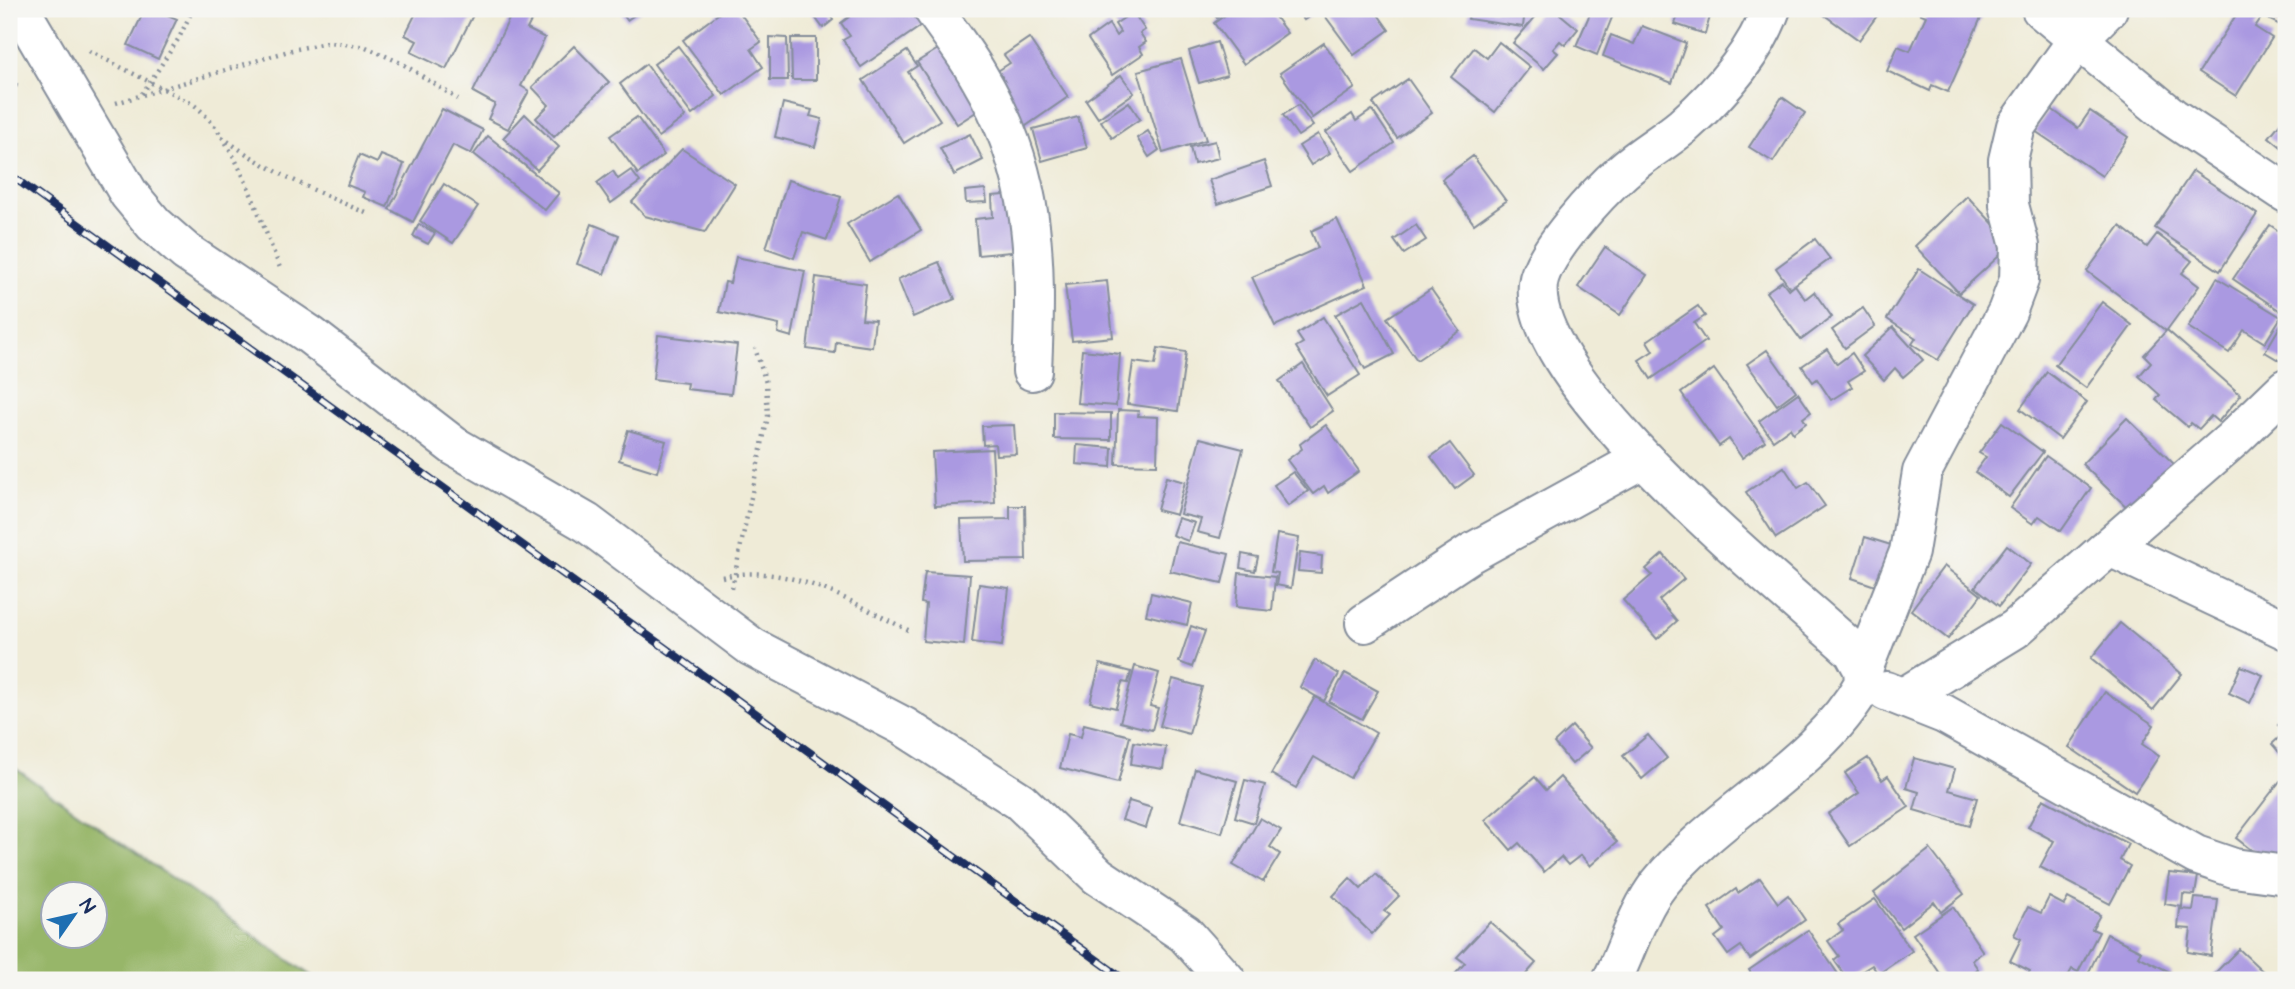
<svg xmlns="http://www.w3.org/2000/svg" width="2295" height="989" font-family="'Architects Daughter',sans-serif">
<rect width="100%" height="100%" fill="#f6f6f2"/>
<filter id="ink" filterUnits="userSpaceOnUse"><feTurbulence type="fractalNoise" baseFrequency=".0143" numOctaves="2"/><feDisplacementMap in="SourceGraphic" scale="14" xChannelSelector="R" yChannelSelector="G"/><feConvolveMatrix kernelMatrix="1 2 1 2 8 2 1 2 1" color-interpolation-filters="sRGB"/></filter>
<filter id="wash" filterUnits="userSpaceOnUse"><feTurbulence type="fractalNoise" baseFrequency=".00686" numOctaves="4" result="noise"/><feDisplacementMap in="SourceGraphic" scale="28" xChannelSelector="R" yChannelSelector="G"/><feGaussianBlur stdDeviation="1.57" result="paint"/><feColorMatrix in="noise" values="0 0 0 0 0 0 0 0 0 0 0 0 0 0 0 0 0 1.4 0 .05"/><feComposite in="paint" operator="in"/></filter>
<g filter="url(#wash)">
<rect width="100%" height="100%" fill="#efebd7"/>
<path fill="#97b669" stroke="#597264" stroke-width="2" fill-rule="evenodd" d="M9 764 317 980H9ZM52 894H94V936H52Z"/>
<g id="blocks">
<g fill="#aa99e1">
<path d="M145 9H154L177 19 158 59 128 45Z"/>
<path d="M418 9H476L446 69 411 52 417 41 405 35Z"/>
<path d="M514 9H537L527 29 545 38 521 86 529 91 508 129 488 119 495 104 473 92Z"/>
<path d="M619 9H643L627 20Z"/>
<path d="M725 9H737L761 42 751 49 763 67 724 95 683 40Z"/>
<path d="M809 9H838L830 15 833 20 823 28Z"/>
<path d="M843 9H913L924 24 861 67 843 40 850 36 841 23 849 17Z"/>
<path d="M1211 9H1231L1217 18Z"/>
<path d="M1234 9H1269L1287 33 1244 64 1214 23Z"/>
<path d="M1296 9H1320L1304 20Z"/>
<path d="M1320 9H1374L1389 30 1354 55Z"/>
<path d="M1470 9H1525L1523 27 1468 19Z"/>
<path d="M1542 9H1554L1578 29 1565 45 1560 41 1553 49 1558 53 1544 69 1513 43Z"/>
<path d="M1592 9 1613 15 1597 55 1576 46Z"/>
<path d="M1680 9 1711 13 1705 34 1675 24Z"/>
<path d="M1816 9H1882L1859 40Z"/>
<path d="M1921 9 1984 11 1948 92 1932 85 1930 91 1887 71 1898 46 1910 51 1926 16 1919 13Z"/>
<path d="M2240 9H2246L2261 18 2255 27 2272 38 2236 96 2199 72Z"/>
<path d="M2268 9H2286V28L2264 17Z"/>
<path d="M1133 12 1145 30 1140 33 1146 42 1139 47 1143 54 1112 75 1088 39 1109 24 1116 36 1120 32 1115 24Z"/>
<path d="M1642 26 1686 43 1672 83 1603 56 1611 35 1634 44Z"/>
<path d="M770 37 787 38 788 80H770Z"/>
<path d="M791 38H816V80H792Z"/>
<path d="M1029 38 1068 97 1023 128 993 74 1010 63 1004 55Z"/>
<path d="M1217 42 1227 75 1199 83 1189 51Z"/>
<path d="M1499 42 1530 67 1495 112 1451 77 1474 48 1487 58Z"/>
<path d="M948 43 987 105 957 124 917 62Z"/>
<path d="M1324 43 1355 88 1312 118 1280 73Z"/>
<path d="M574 46 609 82 554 137 536 118 549 105 532 87Z"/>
<path d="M678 46 716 96 692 115 654 64Z"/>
<path d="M907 51 917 66 908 72 940 120 904 143 863 80Z"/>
<path d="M1181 59 1206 140 1163 153 1138 71Z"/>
<path d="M646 64 685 117 658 137 620 84Z"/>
<path d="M1121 75 1134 93 1098 118 1086 100Z"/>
<path d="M1408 79 1432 113 1397 138 1373 103Z"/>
<path d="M1782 97 1805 113 1773 162 1749 147Z"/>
<path d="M1129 102 1140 119 1112 138 1101 121Z"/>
<path d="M783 103 812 110 810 116 822 119 815 147 775 137Z"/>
<path d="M1298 105 1313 126 1298 136 1283 115Z"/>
<path d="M2050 108 2078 128 2090 111 2128 137 2102 176 2035 131Z"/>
<path d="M442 109 483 130 471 154 453 145 413 222 389 209Z"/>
<path d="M1372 110 1394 143 1353 171 1326 132 1352 114 1356 121Z"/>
<path d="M525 114 559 147 537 170 503 138Z"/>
<path d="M637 117 664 155 638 174 610 136Z"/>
<path d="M1078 117 1087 148 1042 161 1033 129Z"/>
<path d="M2282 121 2286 124V151L2269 137Z"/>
<path d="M1148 131 1159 150 1149 157 1137 138Z"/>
<path d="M970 134 983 160 954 175 940 148Z"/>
<path d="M1318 134 1330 153 1311 165 1299 146Z"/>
<path d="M488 136 559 193 545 210 474 154Z"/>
<path d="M1215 141 1219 158 1194 164 1190 147Z"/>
<path d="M682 149 735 184 705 232 645 216 632 202Z"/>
<path d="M359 155 377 163 381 155 404 164 387 207 363 197 365 192 347 185Z"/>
<path d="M1473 156 1506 201 1474 224 1442 179Z"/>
<path d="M1264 161 1272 186 1218 204 1209 180Z"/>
<path d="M631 170 640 182 611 203 597 183 613 171 618 179Z"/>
<path d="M2193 171 2257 214 2220 271 2155 228Z"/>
<path d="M788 180 841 197 827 240 803 232 794 258 766 248Z"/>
<path d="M444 184 478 206 453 243 420 221Z"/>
<path d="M985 189 987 202 966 203 965 191Z"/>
<path d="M898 193 921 230 870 262 847 224Z"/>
<path d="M1017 194 1022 251 978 255 975 219 993 217 992 196Z"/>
<path d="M1967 196 2012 244 1959 293 1915 246Z"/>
<path d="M1337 219 1367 285 1275 326 1252 277 1318 248 1311 231Z"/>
<path d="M419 224 435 233 428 244 413 236Z"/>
<path d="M592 224 619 235 604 274 577 264Z"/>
<path d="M1416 225 1426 240 1404 254 1394 240Z"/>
<path d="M2270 225 2286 236V305L2282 312 2233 279Z"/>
<path d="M2120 226 2147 247 2157 234 2192 261 2182 273 2199 286 2167 330 2241 395 2218 422 2211 416 2199 429 2191 423 2188 427 2156 400 2160 395 2139 376 2151 362 2144 355 2166 331 2087 271Z"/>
<path d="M1815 239 1830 259 1790 288 1776 268Z"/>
<path d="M1605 247 1647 275 1620 315 1578 287Z"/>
<path d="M736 257 805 271 792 337 778 333 779 325 719 312 725 282 730 283Z"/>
<path d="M939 262 955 299 913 317 898 279Z"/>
<path d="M1919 269 1973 304 1938 360 1912 344 1916 338 1887 319Z"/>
<path d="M816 277 866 284 862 319 875 320 872 347 836 342 835 353 807 349Z"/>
<path d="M2217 278 2281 317 2265 343 2244 330 2229 353 2188 327Z"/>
<path d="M1107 281 1113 337 1072 341 1065 285Z"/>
<path d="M1782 281 1789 290 1795 285 1805 299 1814 292 1832 317 1801 340 1766 292Z"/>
<path d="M1431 289 1460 331 1417 360 1387 318Z"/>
<path d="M1364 299 1394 354 1365 369 1335 315Z"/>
<path d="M2102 302 2132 325 2086 388 2055 365Z"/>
<path d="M1698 306 1705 316 1694 323 1706 341 1651 379 1639 360 1653 351 1647 341Z"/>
<path d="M1863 308 1875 326 1845 348 1832 330Z"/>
<path d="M1323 317 1360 375 1327 396 1296 347 1303 343 1297 334Z"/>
<path d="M2282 323 2286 325V355L2282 362 2265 352Z"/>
<path d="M1893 327 1923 360 1903 377 1895 368 1884 380 1862 356Z"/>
<path d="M658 335 737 345 731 394 686 389 687 383 653 379Z"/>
<path d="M1158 348 1186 352 1178 411 1127 404 1133 362 1155 365Z"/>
<path d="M1827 349 1837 364 1852 353 1864 371 1848 381 1852 387 1831 400 1817 379 1813 382 1802 366Z"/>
<path d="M1082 350 1120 354 1116 406 1077 403Z"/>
<path d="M1767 350 1796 391 1777 405 1747 364Z"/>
<path d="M1303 364 1333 411 1310 427 1279 381Z"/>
<path d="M1714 369 1765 441 1742 458 1729 439 1719 446 1681 393Z"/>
<path d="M2047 372 2087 402 2060 439 2020 409Z"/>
<path d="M1798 393 1811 412 1803 418 1806 423 1793 433 1790 428 1773 440 1759 421Z"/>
<path d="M1118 410 1139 411 1138 416 1158 417 1157 465 1116 464Z"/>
<path d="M1054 412 1111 413V440L1054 439Z"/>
<path d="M2127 418 2178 468 2134 514 2082 464Z"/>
<path d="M2002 422 2043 452 2009 497 1975 472 1986 457 1979 453Z"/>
<path d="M1014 425 1016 454 996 455 995 444 983 445 982 426Z"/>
<path d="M1326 425 1359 471 1328 493 1324 486 1313 494 1287 460 1302 449 1300 444Z"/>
<path d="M628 430 666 441 657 472 619 460Z"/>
<path d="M1200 438 1243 449 1220 538 1197 532 1201 519 1180 514Z"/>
<path d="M1450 443 1474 475 1455 489 1431 457Z"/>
<path d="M1077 445 1112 448 1111 467 1076 464Z"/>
<path d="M992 449 995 503 935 506 932 452Z"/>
<path d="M2046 456 2091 488 2061 531 2039 516 2033 524 2010 508Z"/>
<path d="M1784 467 1798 488 1808 482 1825 506 1776 538 1746 492Z"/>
<path d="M1293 472 1308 491 1288 506 1274 485Z"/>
<path d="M1166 477 1185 482 1176 515 1157 510Z"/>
<path d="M1010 506H1025L1026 560 963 561 961 520 1010 519Z"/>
<path d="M1178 518 1195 523 1188 541 1172 535Z"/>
<path d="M1277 534 1299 538 1291 588 1276 585 1278 573 1271 572Z"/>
<path d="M1865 537 1894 546 1881 588 1852 578Z"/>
<path d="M1177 542 1229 554 1222 583 1170 571Z"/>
<path d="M2007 545 2031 564 1999 606 1975 587Z"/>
<path d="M1300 553 1322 556 1321 573 1298 571Z"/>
<path d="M1242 554 1258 557 1255 571 1240 568Z"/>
<path d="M1663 554 1684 579 1659 600 1677 621 1657 639 1623 600 1652 575 1646 569Z"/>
<path d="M1944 566 1981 595 1948 639 1911 610Z"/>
<path d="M925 572 970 575 964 645 923 641 926 604 921 603Z"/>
<path d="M1239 573 1275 577 1272 611 1236 607Z"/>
<path d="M979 584 1009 588 1002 646 972 642Z"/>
<path d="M1151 593 1192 603 1187 625 1146 615Z"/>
<path d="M2120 623 2182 674 2153 710 2091 658Z"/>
<path d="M1191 626 1205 631 1192 667 1179 662Z"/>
<path d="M1315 660 1339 674 1324 701 1300 687Z"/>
<path d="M1100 664 1131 672 1128 683 1122 682 1116 708 1090 702Z"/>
<path d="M1135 666 1159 673 1150 706 1158 708 1152 730 1120 722Z"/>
<path d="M2241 666 2263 675 2250 703 2229 693Z"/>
<path d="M1345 673 1378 691 1362 719 1329 702Z"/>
<path d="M1173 679 1202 687 1189 734 1160 726Z"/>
<path d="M2105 692 2154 725 2142 744 2159 756 2135 792 2069 747Z"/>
<path d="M1315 697 1376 733 1350 778 1314 757 1296 788 1271 774Z"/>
<path d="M2286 718V760L2272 744 2285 732 2278 725Z"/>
<path d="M1084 724 1130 736 1118 783 1060 768 1068 734 1081 737Z"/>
<path d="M1572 726 1591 748 1572 764 1554 743Z"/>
<path d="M1648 735 1667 758 1642 779 1623 756Z"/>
<path d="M1134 742 1166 747 1163 769 1131 764Z"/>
<path d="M1868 758 1882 780 1888 776 1909 807 1850 846 1828 814 1859 793 1845 773Z"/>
<path d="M1914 758 1955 769 1949 790 1977 798 1969 826 1914 810 1919 792 1906 788Z"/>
<path d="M1195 769 1237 781 1222 833 1180 821Z"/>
<path d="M1535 777 1546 790 1560 777 1617 842 1590 866 1581 855 1568 865 1561 857 1544 872 1519 843 1511 850 1485 820Z"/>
<path d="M1245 780 1265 785 1254 823 1235 817Z"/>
<path d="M2280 781 2286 785V849L2273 867 2236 838Z"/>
<path d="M2043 799 2128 844 2120 860 2130 866 2110 904 2040 867 2054 841 2028 827Z"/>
<path d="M1129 801 1152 808 1146 828 1122 820Z"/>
<path d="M1260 818 1281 830 1270 847 1280 854 1263 882 1233 865Z"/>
<path d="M1930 849 1964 894 1941 912 1934 902 1901 928 1874 893Z"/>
<path d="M2169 873 2198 876 2195 895 2183 894 2182 907 2165 904Z"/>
<path d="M1376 874 1399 896 1384 911 1390 915 1372 934 1333 896 1350 878 1361 889Z"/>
<path d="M1760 878 1778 903 1788 895 1805 920 1750 959 1741 946 1728 955 1715 937 1724 930 1709 908 1736 889 1738 893Z"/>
<path d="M2049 897 2064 905 2068 898 2100 915 2092 929 2099 932 2078 972 2072 969 2066 980H2025L2030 971 2010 961 2021 939 2014 935 2028 907 2041 913Z"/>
<path d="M2195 898 2218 900 2211 956 2188 952 2191 929 2178 928 2180 909 2193 910Z"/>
<path d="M1875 899 1912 951 1878 974 1872 965 1848 980 1834 960 1839 956 1828 941 1843 930 1838 924Z"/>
<path d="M1953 907 1983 952 1972 960 1978 969 1962 980H1955L1951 975 1944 979 1913 934Z"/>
<path d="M1490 922 1536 963 1521 980H1450L1465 963 1457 957Z"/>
<path d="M1808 930 1838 974 1828 980H1756L1749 970Z"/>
<path d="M2107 934 2141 951 2138 956 2172 973 2169 980H2137L2125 974 2122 980H2085Z"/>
<path d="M2239 949 2272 980H2208Z"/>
</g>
</g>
</g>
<g filter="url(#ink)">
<use href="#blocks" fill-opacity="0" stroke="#858d9a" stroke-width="2"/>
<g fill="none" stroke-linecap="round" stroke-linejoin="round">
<g stroke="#858d9a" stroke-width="42">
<g id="minor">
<path d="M20 9 129 194 154 224 186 252 310 335 454 446 587 523 752 647 903 726 1020 801 1098 876 1185 934 1226 980"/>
<path d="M933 9C948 31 965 52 978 75 1037 173 1037 261 1032 371"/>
<path d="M2041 9 2172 117 2286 193"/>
<path d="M2110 547 2286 630"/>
<path d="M1365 623 1471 553 1642 459"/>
<path d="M1863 669 1909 552 1922 472 2007 312 2019 280 2020 246 2009 205 2008 160 2016 126 2078 39 2108 9"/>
<path d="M1886 691 1944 714 2196 855 2234 868 2286 875"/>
<path d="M1904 697 2015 629 2233 439 2286 388"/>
<path d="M1612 980C1628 949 1637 912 1659 884 1718 811 1818 766 1864 683L1863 669 1853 651C1781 585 1527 383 1538 284 1541 254 1600 191 1623 171 1642 154 1664 142 1683 126 1718 95 1755 54 1771 9"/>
</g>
</g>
<g stroke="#858d9a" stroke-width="4.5" stroke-dasharray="2 5" stroke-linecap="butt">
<path d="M89 51 193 104C237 138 259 219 281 270"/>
<path d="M9 84 22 86"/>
<path d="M142 94 179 38 193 9"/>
<path d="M116 103 292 50 330 42 366 47 403 64 458 99"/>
<path d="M222 137C266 170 315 191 366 213"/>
<path d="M722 577C789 561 852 603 910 631"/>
<path d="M732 588 768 416 766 383 755 348"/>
</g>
<use href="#minor" stroke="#fff" stroke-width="38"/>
<g stroke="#1b2f5e" stroke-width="8">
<path id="rail" d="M9 174 1125 980"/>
</g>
<use href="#rail" stroke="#f6f6f2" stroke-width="5" stroke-dasharray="16" stroke-linecap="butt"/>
</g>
</g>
<rect width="2295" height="989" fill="none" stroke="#f6f6f2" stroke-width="35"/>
<g transform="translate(74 915) rotate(56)"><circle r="33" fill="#f6f6f2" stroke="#9ea6b7" stroke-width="2"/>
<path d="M0-5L12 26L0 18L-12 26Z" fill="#1f6fb2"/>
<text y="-10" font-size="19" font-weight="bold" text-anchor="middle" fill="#1b2f5e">N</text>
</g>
</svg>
